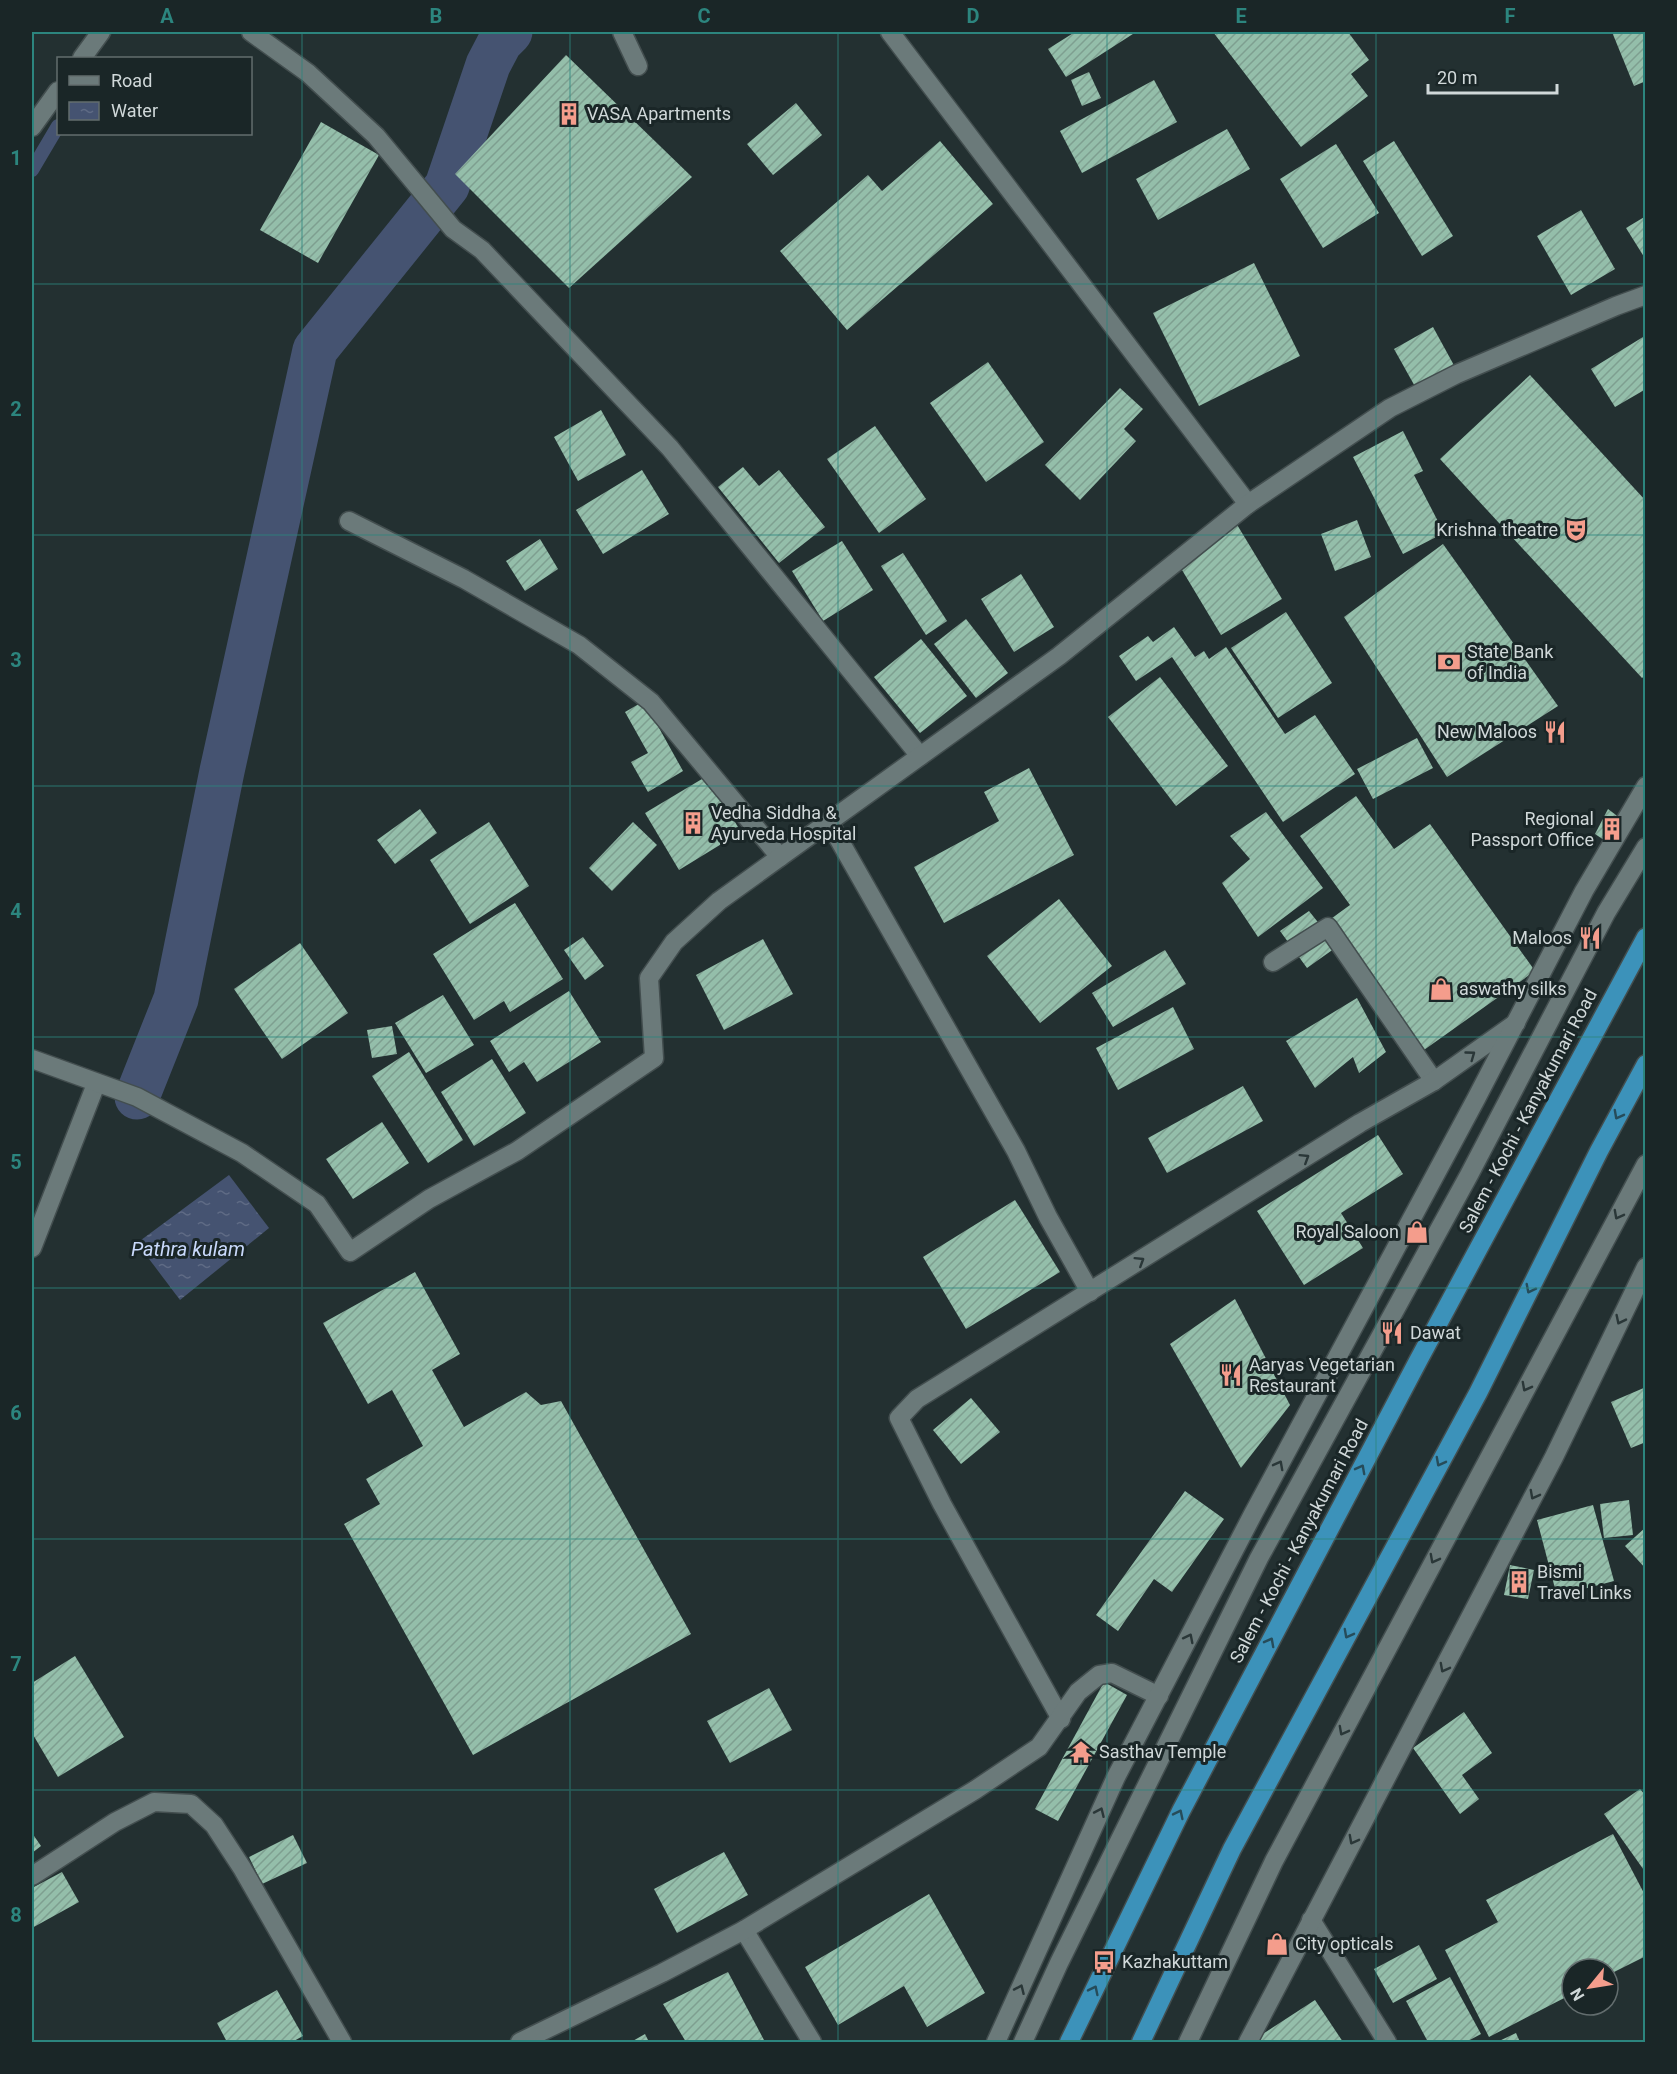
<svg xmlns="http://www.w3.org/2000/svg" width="1677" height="2074" font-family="Roboto,sans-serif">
<defs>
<pattern id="water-ripples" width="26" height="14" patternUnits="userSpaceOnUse" patternTransform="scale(1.5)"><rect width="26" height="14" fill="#455371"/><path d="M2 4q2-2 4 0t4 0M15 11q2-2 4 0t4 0" fill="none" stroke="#5f6b85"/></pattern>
<pattern id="building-hatch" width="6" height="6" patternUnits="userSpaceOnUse" patternTransform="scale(1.5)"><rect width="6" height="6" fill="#94beaa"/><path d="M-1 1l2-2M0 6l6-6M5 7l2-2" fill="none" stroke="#7e9f90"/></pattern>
</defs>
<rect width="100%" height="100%" fill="#233031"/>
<path fill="url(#water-ripples)" d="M229 1175 269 1228 180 1300 137 1243Z"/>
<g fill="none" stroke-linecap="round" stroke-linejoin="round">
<path stroke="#455371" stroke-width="14" d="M32 170 58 126"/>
<path stroke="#455371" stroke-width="45" d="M137 1097 176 999 222 771 315 350 447 186 488 65 500 42 510 32"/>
</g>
<g fill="url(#building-hatch)">
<path d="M1075 32H1136L1066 77 1048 49Z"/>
<path d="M1213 32H1348L1369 60 1351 74 1368 96 1301 147Z"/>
<path d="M1612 32H1646V81L1634 86Z"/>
<path d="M566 55 692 177 569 288 455 174Z"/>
<path d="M1089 72 1101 98 1082 106 1071 80Z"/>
<path d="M1154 80 1177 122 1082 173 1060 131Z"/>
<path d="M796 103 822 135 773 175 747 144Z"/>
<path d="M321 122 379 155 318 263 260 230Z"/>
<path d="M1227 129 1250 169 1158 220 1136 179Z"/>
<path d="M940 141 993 204 847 330 780 251 868 175 882 191Z"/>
<path d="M1394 141 1453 236 1422 256 1363 161Z"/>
<path d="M1336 144 1379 213 1323 248 1280 179Z"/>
<path d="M1581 210 1615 269 1571 295 1537 236Z"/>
<path d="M1646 216V260L1626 228Z"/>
<path d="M1254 263 1300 356 1199 406 1153 313Z"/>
<path d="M1433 327 1456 369 1417 390 1394 349Z"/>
<path d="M1643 337 1646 341V389L1615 407 1591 369Z"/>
<path d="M988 362 1044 442 986 482 930 403Z"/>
<path d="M1530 375 1646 501V675L1642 678 1440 459Z"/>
<path d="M1120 388 1143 409 1124 429 1136 441 1080 500 1045 465Z"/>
<path d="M601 410 626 455 578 481 554 437Z"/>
<path d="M875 426 926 499 879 533 827 459Z"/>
<path d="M1403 431 1423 471 1414 475 1444 533 1403 554 1353 457Z"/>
<path d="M743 467 759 486 779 470 825 527 779 563 718 487Z"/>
<path d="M642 470 669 514 603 554 576 510Z"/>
<path d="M1357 520 1371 557 1335 571 1321 534Z"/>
<path d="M1236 523 1282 599 1221 635 1176 560Z"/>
<path d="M540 539 558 569 525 591 506 561Z"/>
<path d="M842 541 873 590 823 621 792 571Z"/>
<path d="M1443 544 1558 706 1447 777 1344 617Z"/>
<path d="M903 553 947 621 926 635 881 566Z"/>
<path d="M1021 574 1054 627 1014 652 981 599Z"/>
<path d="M1286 612 1332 683 1278 718 1231 648Z"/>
<path d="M966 619 1008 673 976 698 934 644Z"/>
<path d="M1174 627 1195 657 1204 651 1209 659 1226 647 1285 734 1315 715 1355 774 1283 822 1172 657 1136 681 1119 656 1148 636 1153 642Z"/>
<path d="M921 639 967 696 920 733 874 677Z"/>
<path d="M1160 677 1228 766 1176 806 1108 717Z"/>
<path d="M644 701 683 771 648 792 631 762 648 753 625 712Z"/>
<path d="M1417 738 1433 768 1373 799 1357 769Z"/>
<path d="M1029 768 1074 855 944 923 914 867 999 821 984 792Z"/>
<path d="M707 776 741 832 679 870 645 813Z"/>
<path d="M1356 796 1394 849 1430 824 1535 971 1424 1050 1345 941 1307 968 1280 931 1309 911 1321 926 1350 905 1300 836Z"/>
<path d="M420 809 437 833 395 864 377 840Z"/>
<path d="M1608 809 1628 824 1616 848 1595 834Z"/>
<path d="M1266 812 1323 888 1258 937 1222 883 1250 859 1230 836Z"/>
<path d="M489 822 529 886 470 924 430 860Z"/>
<path d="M633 822 657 845 612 891 589 868Z"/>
<path d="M1059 899 1112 966 1040 1023 987 956Z"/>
<path d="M515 903 563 979 510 1012 504 1001 474 1020 433 954Z"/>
<path d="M583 937 604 966 585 980 564 950Z"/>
<path d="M763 939 793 994 724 1030 696 975Z"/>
<path d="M300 943 348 1013 282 1059 234 989Z"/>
<path d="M1165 950 1186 984 1113 1027 1092 993Z"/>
<path d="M569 991 601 1042 537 1082 524 1062 509 1072 490 1041Z"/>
<path d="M443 995 474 1045 426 1073 395 1023Z"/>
<path d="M1357 998 1386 1052 1359 1073 1353 1057 1315 1088 1286 1041Z"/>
<path d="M1173 1007 1194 1049 1118 1090 1096 1048Z"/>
<path d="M392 1026 397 1054 372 1058 367 1030Z"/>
<path d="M409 1052 463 1140 428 1163 372 1076Z"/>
<path d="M492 1059 526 1113 474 1146 441 1092Z"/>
<path d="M1243 1086 1263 1121 1167 1173 1148 1138Z"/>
<path d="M382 1122 409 1163 353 1199 326 1159Z"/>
<path d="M1378 1135 1403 1174 1341 1213 1363 1248 1304 1285 1257 1211Z"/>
<path d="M1015 1200 1060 1272 966 1329 923 1257Z"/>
<path d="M415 1272 460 1354 432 1370 464 1427 526 1392 541 1405 561 1401 691 1634 473 1755 344 1524 380 1504 366 1479 423 1446 392 1390 368 1404 323 1323Z"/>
<path d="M1235 1299 1290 1405 1241 1468 1170 1344Z"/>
<path d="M1646 1387V1442L1631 1448 1611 1402Z"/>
<path d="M971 1398 1000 1432 961 1464 933 1430Z"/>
<path d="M1185 1491 1224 1519 1172 1592 1154 1579 1118 1631 1096 1615Z"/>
<path d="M1629 1500 1633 1535 1604 1538 1600 1504Z"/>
<path d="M1593 1505 1614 1581 1557 1596 1537 1520Z"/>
<path d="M1646 1527V1569L1625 1546Z"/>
<path d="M1510 1565 1534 1570 1528 1599 1504 1595Z"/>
<path d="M75 1656 124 1737 58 1777 32 1733V1683Z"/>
<path d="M1104 1682 1127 1695 1058 1821 1035 1809Z"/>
<path d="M769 1688 792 1730 730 1763 707 1721Z"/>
<path d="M1464 1712 1492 1753 1462 1775 1479 1799 1460 1814 1413 1748Z"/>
<path d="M1640 1789 1646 1796V1873L1604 1814Z"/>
<path d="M32 1833 41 1846 32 1853Z"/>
<path d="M1613 1834 1646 1897V1956L1608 1975V1969H1572V1994L1489 2037 1445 1950 1498 1922 1486 1900Z"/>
<path d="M293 1835 307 1863 262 1884 249 1857Z"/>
<path d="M724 1852 748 1895 677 1933 654 1889Z"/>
<path d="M62 1872 79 1902 32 1928V1888Z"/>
<path d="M929 1894 985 1993 927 2027 904 1986 838 2025 805 1967Z"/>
<path d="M1419 1945 1437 1979 1393 2003 1374 1969Z"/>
<path d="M728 1972 765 2042H686L663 2004Z"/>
<path d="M1450 1977 1481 2034 1466 2042H1428L1406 2001Z"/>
<path d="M277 1990 303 2036 292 2042H227L217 2023Z"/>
<path d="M1315 2000 1343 2042H1257L1255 2039Z"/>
<path d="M1516 2033 1520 2042H1497Z"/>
<path d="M645 2034 649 2042H631Z"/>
</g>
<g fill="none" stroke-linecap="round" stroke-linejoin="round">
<g stroke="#434e4f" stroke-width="21">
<g id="street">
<path d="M251 32 308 73 376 136 453 229 482 250 670 448 920 756"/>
<path d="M622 32 638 66"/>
<path d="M890 32 1248 504"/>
<path d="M82 58 101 32"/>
<path d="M32 127 58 91"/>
<path d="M349 521 464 579 579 645 651 702 780 857"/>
<path d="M829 822 1016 1151 1048 1217 1090 1292"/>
<path d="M1273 962 1328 927 1434 1081"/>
<path d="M32 1248 96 1084"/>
<path d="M1061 1719 942 1504 899 1418 917 1399 1360 1123 1434 1081 1516 1023"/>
<path d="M32 1876 115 1822 154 1802 191 1804 214 1825 242 1868 342 2042"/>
<path d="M1311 1920 1387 2042"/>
<path d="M744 1930 812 2042"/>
<path d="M520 2042 662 1973 744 1930 975 1790 1039 1747 1078 1692 1099 1675 1112 1673 1159 1696"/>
</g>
</g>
<g stroke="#434e4f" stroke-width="21">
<g id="secondary">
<path d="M32 1059 137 1097 242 1153 317 1204 350 1252 429 1199 517 1151 654 1058 649 978 674 942 719 901 1059 656 1248 504 1390 408 1457 374 1616 306 1646 295"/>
<path d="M996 2042 1116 1777 1253 1514 1476 1099 1584 891 1646 786"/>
<path d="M1023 2042 1059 1963 1259 1558 1469 1175 1606 913 1646 847"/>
<path d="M1188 2042 1274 1861 1646 1164"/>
<path d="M1248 2042 1554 1457 1646 1267"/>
</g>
</g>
<g stroke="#434e4f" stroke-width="21">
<g id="highway">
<path d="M1069 2042 1181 1811 1418 1361 1646 937"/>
<path d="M1141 2042 1232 1849 1478 1393 1599 1151 1646 1064"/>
</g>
</g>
<use href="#street" stroke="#6b7a7a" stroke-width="18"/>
<use href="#secondary" stroke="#6b7a7a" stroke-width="18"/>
<use href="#highway" stroke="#3c92ba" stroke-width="18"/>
</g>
<defs><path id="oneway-chevron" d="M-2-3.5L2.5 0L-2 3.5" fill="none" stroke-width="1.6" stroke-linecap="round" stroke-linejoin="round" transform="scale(1.5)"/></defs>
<g stroke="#2a3738">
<use href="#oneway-chevron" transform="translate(1471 1055) rotate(-36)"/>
<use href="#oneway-chevron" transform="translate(1305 1158) rotate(-32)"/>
<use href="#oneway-chevron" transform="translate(1618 1215) rotate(118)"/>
<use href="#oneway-chevron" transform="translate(1140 1261) rotate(-32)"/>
<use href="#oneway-chevron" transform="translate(1620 1320) rotate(116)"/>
<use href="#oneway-chevron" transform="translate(1526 1387) rotate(118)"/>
<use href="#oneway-chevron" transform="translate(1279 1465) rotate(-62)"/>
<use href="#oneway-chevron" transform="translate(1534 1495) rotate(118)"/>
<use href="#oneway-chevron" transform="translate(1434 1559) rotate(118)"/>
<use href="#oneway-chevron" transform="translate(1189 1638) rotate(-63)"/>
<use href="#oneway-chevron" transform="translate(1444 1668) rotate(118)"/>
<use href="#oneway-chevron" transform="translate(1343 1731) rotate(118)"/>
<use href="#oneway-chevron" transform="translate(1100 1812) rotate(-66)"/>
<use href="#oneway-chevron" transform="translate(1353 1840) rotate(118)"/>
<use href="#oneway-chevron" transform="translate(1020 1989) rotate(-66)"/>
</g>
<g stroke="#264c5a">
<use href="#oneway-chevron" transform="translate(1618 1115) rotate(118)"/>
<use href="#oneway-chevron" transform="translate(1530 1289) rotate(117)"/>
<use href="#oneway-chevron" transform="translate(1440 1462) rotate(118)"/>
<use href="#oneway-chevron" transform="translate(1361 1469) rotate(-62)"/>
<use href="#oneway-chevron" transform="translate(1348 1634) rotate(118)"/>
<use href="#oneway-chevron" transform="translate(1270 1642) rotate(-62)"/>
<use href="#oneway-chevron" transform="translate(1179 1814) rotate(-64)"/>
<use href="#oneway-chevron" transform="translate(1094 1990) rotate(-64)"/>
</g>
<path fill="none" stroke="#2c857e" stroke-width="1.5" stroke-opacity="0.55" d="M302 32V2042M570 32V2042M838 32V2042M1107 32V2042M1376 32V2042M32 284H1646M32 535H1646M32 786H1646M32 1037H1646M32 1288H1646M32 1539H1646M32 1790H1646"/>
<defs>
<g id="building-bare" transform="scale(1.8)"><path d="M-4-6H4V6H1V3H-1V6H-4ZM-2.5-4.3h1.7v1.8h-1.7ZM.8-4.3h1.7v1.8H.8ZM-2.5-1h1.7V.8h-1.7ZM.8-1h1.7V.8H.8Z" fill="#f49d8c" stroke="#1a2627" stroke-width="2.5" paint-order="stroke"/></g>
<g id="theatre-bare" transform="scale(1.8)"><path d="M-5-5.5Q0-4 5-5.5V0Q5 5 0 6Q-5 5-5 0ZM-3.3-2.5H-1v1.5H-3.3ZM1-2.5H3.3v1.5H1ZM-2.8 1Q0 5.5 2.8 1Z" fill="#f49d8c" stroke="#1a2627" stroke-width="2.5" paint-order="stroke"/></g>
<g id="bank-bare" transform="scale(1.8)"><path d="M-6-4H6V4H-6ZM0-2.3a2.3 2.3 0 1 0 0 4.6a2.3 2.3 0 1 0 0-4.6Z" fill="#f49d8c" stroke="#1a2627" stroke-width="2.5" paint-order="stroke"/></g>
<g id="restaurant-bare" transform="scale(1.8)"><path d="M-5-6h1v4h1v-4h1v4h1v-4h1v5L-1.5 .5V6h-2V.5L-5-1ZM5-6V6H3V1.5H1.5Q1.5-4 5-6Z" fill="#f49d8c" stroke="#1a2627" stroke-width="2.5" paint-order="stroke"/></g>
<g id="shop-bare" transform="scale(1.8)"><path d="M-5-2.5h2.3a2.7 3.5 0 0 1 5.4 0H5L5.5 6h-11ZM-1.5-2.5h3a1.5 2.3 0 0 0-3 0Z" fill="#f49d8c" stroke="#1a2627" stroke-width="2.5" paint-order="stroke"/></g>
<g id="temple-bare" transform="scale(1.8)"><path d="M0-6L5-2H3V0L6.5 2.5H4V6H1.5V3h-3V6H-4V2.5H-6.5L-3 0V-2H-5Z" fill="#f49d8c" stroke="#1a2627" stroke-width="2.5" paint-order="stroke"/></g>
<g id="bus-bare" transform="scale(1.8)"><path d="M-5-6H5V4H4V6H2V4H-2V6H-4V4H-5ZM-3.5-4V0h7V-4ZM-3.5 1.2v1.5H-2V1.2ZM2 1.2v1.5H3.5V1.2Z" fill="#f49d8c" stroke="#1a2627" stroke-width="2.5" paint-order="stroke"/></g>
</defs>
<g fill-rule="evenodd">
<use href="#building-bare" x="569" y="114"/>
<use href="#theatre-bare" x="1576" y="530"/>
<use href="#bank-bare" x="1449" y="662"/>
<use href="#restaurant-bare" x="1555" y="732"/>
<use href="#building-bare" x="693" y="823"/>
<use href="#building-bare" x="1612" y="829"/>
<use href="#restaurant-bare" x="1590" y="938"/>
<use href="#shop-bare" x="1441" y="989"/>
<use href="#shop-bare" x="1417" y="1232"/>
<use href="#restaurant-bare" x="1392" y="1333"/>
<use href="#restaurant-bare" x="1231" y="1375"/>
<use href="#building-bare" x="1519" y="1582"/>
<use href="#temple-bare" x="1081" y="1752"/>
<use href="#shop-bare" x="1277" y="1944"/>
<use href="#bus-bare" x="1104" y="1962"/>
</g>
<g text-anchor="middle" stroke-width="6" stroke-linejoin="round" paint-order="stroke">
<g font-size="18" fill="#d0d8d9" stroke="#1a2627" text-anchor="start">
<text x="587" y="120">VASA Apartments</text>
<text x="1558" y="536" text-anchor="end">Krishna theatre</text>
<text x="1467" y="658">State Bank<tspan x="1467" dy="21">of India</tspan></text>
<text x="1537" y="738" text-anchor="end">New Maloos</text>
<text x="711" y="819">Vedha Siddha &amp;<tspan x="711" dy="21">Ayurveda Hospital</tspan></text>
<text x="1594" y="825" text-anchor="end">Regional<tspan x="1594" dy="21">Passport Office</tspan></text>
<text x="1572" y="944" text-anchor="end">Maloos</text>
<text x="1459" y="995">aswathy silks</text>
<text x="1399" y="1238" text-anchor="end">Royal Saloon</text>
<text x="1410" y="1339">Dawat</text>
<text x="1249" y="1371">Aaryas Vegetarian<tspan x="1249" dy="21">Restaurant</tspan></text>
<text x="1537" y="1578">Bismi<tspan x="1537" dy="21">Travel Links</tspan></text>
<text x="1099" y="1758">Sasthav Temple</text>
<text x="1295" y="1950">City opticals</text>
<text x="1122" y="1968">Kazhakuttam</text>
</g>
<g font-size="18" fill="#d0d8d9" stroke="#1a2627">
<text transform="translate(1528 1111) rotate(-62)" y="6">Salem - Kochi - Kanyakumari Road</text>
<text transform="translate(1299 1541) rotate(-62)" y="6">Salem - Kochi - Kanyakumari Road</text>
</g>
<g font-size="20" font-style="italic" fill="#c9d9fb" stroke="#1a2627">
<text x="188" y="1256">Pathra kulam</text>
</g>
</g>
<rect width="1677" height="2074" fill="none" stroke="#1a2627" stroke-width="66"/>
<rect x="57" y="57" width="195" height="78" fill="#1a2627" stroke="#636d6e" stroke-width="1.5"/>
<rect x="69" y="76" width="30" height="9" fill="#6b7a7a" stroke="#636d6e" stroke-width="1.5"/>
<text x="111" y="87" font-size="18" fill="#d0d8d9">Road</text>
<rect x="69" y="102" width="30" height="18" fill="url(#water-ripples)" stroke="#636d6e" stroke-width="1.5"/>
<text x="111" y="117" font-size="18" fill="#d0d8d9">Water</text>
<g transform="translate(1590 1987) rotate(240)"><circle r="28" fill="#1a2627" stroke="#636d6e" stroke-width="1.5"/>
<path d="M0-4.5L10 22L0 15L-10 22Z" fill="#f49d8c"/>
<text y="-9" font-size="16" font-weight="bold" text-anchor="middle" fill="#d0d8d9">N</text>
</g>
<path d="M1428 84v9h129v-9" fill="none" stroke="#d0d8d9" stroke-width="3"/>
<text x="1437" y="84" font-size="18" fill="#d0d8d9" stroke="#1a2627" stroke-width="4.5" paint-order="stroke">20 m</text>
<rect x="33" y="33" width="1611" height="2008" fill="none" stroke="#2c857e" stroke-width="2"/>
<g font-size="20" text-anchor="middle" font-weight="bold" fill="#2c857e">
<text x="167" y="23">A</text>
<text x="436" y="23">B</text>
<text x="704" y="23">C</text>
<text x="973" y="23">D</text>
<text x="1241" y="23">E</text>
<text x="1510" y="23">F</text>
<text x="16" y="165">1</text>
<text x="16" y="416">2</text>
<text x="16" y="667">3</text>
<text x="16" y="918">4</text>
<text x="16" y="1169">5</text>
<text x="16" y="1420">6</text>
<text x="16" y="1671">7</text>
<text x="16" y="1922">8</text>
</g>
</svg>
